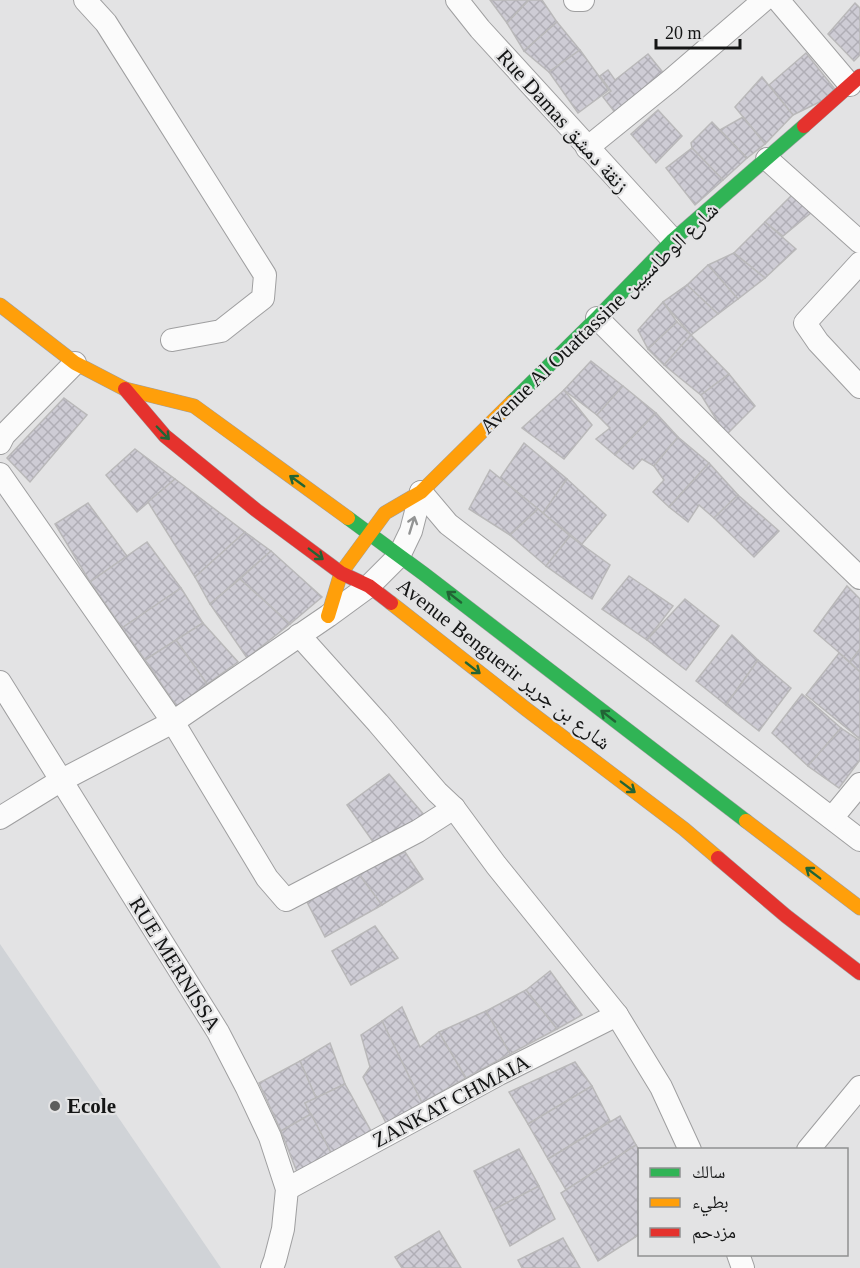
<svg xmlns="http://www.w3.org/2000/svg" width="860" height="1268" font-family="'Times New Roman','Noto Naskh Arabic',serif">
<defs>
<pattern id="building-cross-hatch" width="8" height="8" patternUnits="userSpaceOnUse" patternTransform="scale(1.5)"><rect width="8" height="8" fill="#ceccd5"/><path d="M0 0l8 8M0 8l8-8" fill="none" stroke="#b0aeb6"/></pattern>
</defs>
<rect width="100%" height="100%" fill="#e3e3e4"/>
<path fill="#d0d3d7" d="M0 944 221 1268H0Z"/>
<g fill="url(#building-cross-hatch)" stroke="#b9b8b9" stroke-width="1.5">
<path d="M490 0H529L507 23Z"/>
<path d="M529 0H542L557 22 524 51 507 23Z"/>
<path d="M855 3 860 8V55L854 61 828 34Z"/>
<path d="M557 22 580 50 549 72 524 51Z"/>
<path d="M580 50 609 90 578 113 549 72Z"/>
<path d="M806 53 838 93 793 115 769 85Z"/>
<path d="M648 54 670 81 620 119 603 97 611 91 600 76 608 70 615 80Z"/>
<path d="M762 77 793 115 765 144 735 107Z"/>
<path d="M658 110 682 136 656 163 631 134Z"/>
<path d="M743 117 765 144 747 158 720 130Z"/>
<path d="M712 122 747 158 723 180 692 148 691 143Z"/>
<path d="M692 148 723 180 695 205 666 168Z"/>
<path d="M798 189 818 207 783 236 765 222Z"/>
<path d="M765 222 796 249 765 278 734 253Z"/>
<path d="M734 253 765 278 738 299 708 265Z"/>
<path d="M708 265 738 299 718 314 687 285Z"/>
<path d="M687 285 718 314 691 335 663 302Z"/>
<path d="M663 302 677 322 648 349 638 330Z"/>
<path d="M677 322 691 335 664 365 648 349Z"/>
<path d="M691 335 729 374 701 395 664 365Z"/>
<path d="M591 361 623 386 597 415 564 390Z"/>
<path d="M729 374 755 406 726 435 701 395Z"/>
<path d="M623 386 656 413 615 455 596 439 610 428 597 415Z"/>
<path d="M564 390 592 425 564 459 522 428Z"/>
<path d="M64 398 87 415 30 482 7 458Z"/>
<path d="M656 413 678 437 654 466 642 459 633 469 615 455Z"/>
<path d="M678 437 709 463 669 507 653 492 664 480 654 466Z"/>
<path d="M524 443 567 479 543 513 500 478Z"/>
<path d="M135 449 175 479 137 512 106 475Z"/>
<path d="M709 463 738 495 714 518 699 505 688 522 669 507Z"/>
<path d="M490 470 538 509 510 535 469 509Z"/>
<path d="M175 479 245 532 195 577 148 502Z"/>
<path d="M567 479 606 515 582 544 543 513Z"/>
<path d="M738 495 779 531 754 557 714 518Z"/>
<path d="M88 503 127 556 90 582 55 524Z"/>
<path d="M538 509 570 536 546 566 510 535Z"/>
<path d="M245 532 271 551 210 604 195 577Z"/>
<path d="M570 536 610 565 592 599 546 566Z"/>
<path d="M147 542 181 588 122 628 90 582Z"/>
<path d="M271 551 322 597 290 624 240 579Z"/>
<path d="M629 576 673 606 647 640 602 609Z"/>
<path d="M240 579 290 624 247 658 210 604Z"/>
<path d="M847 586 860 599V649L850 662 814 631Z"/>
<path d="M181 588 203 623 145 660 122 628Z"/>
<path d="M685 599 719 626 686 670 647 640Z"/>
<path d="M203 623 238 662 207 684 176 640Z"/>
<path d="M732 635 758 660 726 705 696 681Z"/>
<path d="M176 640 207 684 177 707 145 660Z"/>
<path d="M860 649V672L850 662Z"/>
<path d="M839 653 860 672V739L806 695Z"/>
<path d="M758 660 791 688 759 731 726 705Z"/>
<path d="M802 694 841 728 808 766 772 733Z"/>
<path d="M841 728 860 741V760L839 788 808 766Z"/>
<path d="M389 774 426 817 376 846 347 805Z"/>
<path d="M405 852 423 879 382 905 358 873Z"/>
<path d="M358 873 382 905 325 937 307 902Z"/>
<path d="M375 926 398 958 351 985 332 951Z"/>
<path d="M550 971 582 1015 557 1029 526 990Z"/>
<path d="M526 990 557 1029 510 1054 486 1011Z"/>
<path d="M402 1007 420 1047 439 1032 466 1078 422 1103 382 1021Z"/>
<path d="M486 1011 510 1054 466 1078 439 1032Z"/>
<path d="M382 1021 422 1103 386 1123 363 1077 370 1067 361 1035Z"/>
<path d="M330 1043 345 1084 316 1098 300 1061Z"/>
<path d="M300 1061 316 1098 305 1103 311 1114 281 1131 259 1083Z"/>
<path d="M575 1062 592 1086 528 1124 509 1092Z"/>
<path d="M345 1084 371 1131 331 1153 305 1103Z"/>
<path d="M592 1086 610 1121 548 1159 528 1124Z"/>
<path d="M311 1114 331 1153 297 1172 281 1131Z"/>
<path d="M620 1116 636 1145 566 1190 548 1159Z"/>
<path d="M636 1145 640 1151V1234L598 1261 561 1193Z"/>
<path d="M519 1149 539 1186 493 1210 474 1171Z"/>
<path d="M539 1186 555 1219 510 1246 493 1210Z"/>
<path d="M439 1231 461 1268H402L395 1257Z"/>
<path d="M563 1238 580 1268H522L518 1260Z"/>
</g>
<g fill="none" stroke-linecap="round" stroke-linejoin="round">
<g stroke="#9f9fa0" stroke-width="24">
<g id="street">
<path d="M85 0 106 23 265 275 263 298 221 331 172 340"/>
<path d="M457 0 480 29 673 240"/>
<path d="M575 0H583"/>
<path d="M778 0 850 85"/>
<path d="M587 148 671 80 764 0"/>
<path d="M767 159 860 242"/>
<path d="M860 263 805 323 818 342 860 387"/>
<path d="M597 318 781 502 860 578"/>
<path d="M0 443 4 435 75 363"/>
<path d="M0 474 173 722 267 878 286 900 418 831 454 808"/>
<path d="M421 492 448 524 860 840"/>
<path d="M299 635 378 723 437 792 454 808 496 865 617 1015 661 1087 690 1150"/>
<path d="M0 682 218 1032 247 1088 270 1137 287 1189 283 1229 275 1260 272 1268"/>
<path d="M0 818 60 781 173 722 328 616 369 586 399 556 411 531 421 492"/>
<path d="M832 818 860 784"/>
<path d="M808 1150 860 1087"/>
<path d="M287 1189 499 1074 617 1015"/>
<path d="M738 1254 743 1268"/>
</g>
</g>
<g stroke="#9f9fa0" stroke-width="15">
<g id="fast">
<path d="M512 402 597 318 673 240 804 126"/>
<path d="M348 518 424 574 746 821"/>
</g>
</g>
<g stroke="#9f9fa0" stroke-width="15">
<g id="slow">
<path d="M0 305 75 363 125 389 194 406 348 518"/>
<path d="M391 603 526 709 684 829 718 858"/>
<path d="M328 616 341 573 385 513 421 492 512 402"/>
<path d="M746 821 860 908"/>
</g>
</g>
<g stroke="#9f9fa0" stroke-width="15">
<g id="jam">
<path d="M804 126 860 76"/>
<path d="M125 389 165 436 256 510 341 573 369 586 391 603"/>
<path d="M718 858 786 916 860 973"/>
</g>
</g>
<use href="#street" stroke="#fbfbfb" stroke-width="22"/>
<use href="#fast" stroke="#30b455" stroke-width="14"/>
<use href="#slow" stroke="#ff9f0a" stroke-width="14"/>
<use href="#jam" stroke="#e5322d" stroke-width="14"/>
</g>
<defs><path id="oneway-shaft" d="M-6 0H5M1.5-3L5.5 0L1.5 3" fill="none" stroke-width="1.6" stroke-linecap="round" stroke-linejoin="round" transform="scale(1.5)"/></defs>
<g stroke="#226435">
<use href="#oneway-shaft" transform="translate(163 433) rotate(46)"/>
<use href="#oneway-shaft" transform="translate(297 481) rotate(-144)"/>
<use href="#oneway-shaft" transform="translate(316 554) rotate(37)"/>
<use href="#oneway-shaft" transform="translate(454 597) rotate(-142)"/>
<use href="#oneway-shaft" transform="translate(473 668) rotate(38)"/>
<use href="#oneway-shaft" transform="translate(608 716) rotate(-142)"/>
<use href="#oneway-shaft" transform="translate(628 787) rotate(37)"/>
<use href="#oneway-shaft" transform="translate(813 873) rotate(-143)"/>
</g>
<use stroke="#939494" href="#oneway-shaft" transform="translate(412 525) rotate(-73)"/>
<circle fill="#5c5d5d" stroke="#e3e3e4" stroke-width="2" cx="55" cy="1106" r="6"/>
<g text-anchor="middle" stroke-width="4.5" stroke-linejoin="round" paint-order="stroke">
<g font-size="21" fill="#141515" stroke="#e3e3e4">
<text transform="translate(563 121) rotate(48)" y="7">Rue Damas زنقة دمشق</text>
<text transform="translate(599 318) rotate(-44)" y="7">Avenue Al Ouattassine شارع الوطاسيين</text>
<text transform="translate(504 664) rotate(38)" y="7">Avenue Benguerir شارع بن جرير</text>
<text transform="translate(175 964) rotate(58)" y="7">RUE MERNISSA</text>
<text transform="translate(451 1101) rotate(-28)" y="7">ZANKAT CHMAIA</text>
</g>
<g font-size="21" font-weight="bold" fill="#141515" stroke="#e3e3e4" text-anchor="start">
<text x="67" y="1113">Ecole</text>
</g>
</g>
<rect x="638" y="1148" width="210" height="108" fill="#e3e3e4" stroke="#909191" stroke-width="1.5"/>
<rect x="650" y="1168" width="30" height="9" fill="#30b455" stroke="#909191" stroke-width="1.5"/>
<text x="692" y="1178" font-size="18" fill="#141515">سالك</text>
<rect x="650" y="1198" width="30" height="9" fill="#ff9f0a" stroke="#909191" stroke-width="1.5"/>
<text x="692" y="1208" font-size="18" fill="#141515">بطيء</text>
<rect x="650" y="1228" width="30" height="9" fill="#e5322d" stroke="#909191" stroke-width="1.5"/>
<text x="692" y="1238" font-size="18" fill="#141515">مزدحم</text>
<path d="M656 39v9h84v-9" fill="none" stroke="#141515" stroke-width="3"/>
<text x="665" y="39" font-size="18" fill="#141515" stroke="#e3e3e4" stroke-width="4.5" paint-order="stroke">20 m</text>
</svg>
